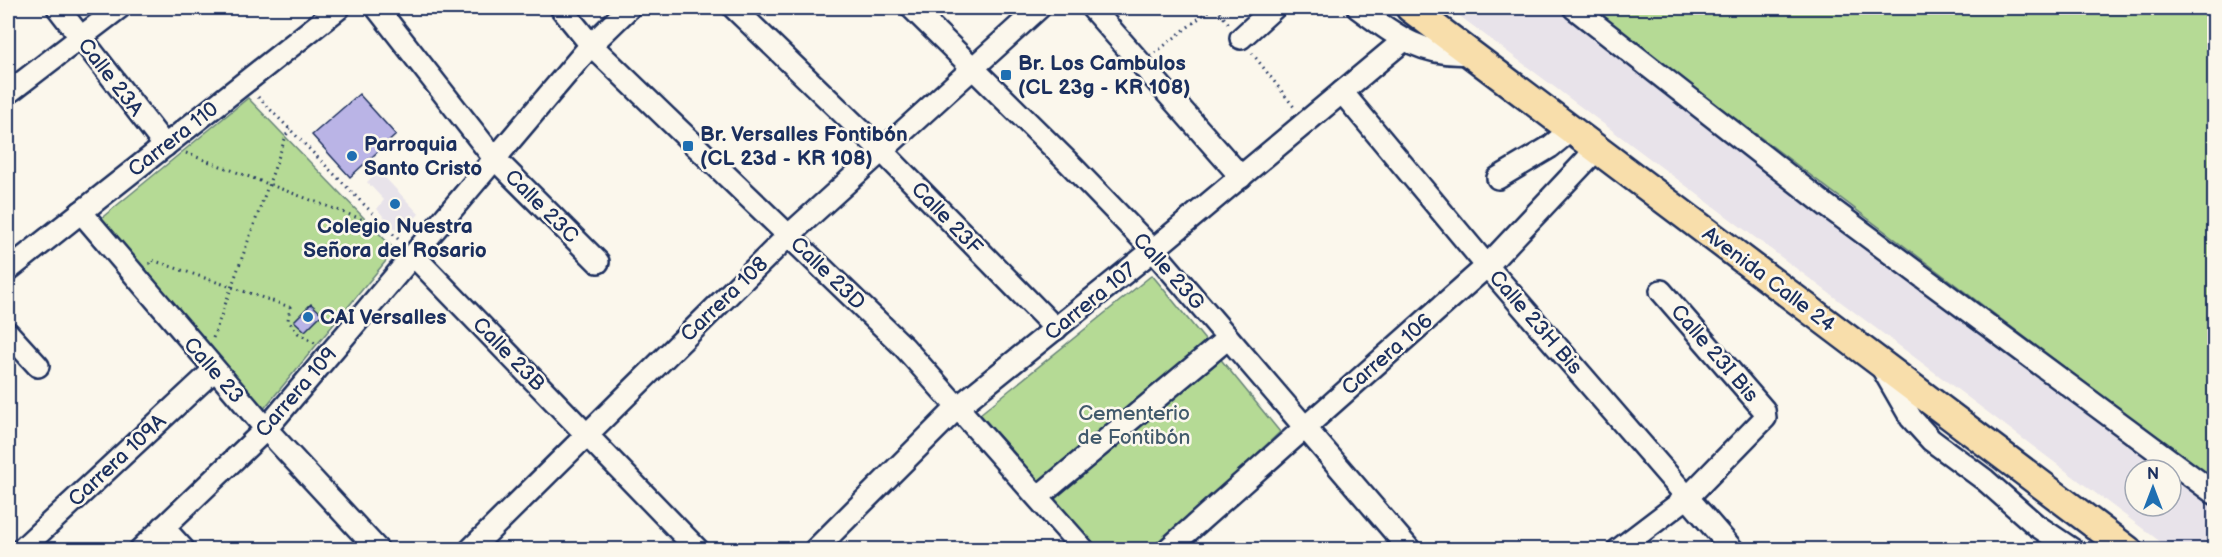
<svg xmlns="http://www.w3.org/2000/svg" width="2222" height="557" font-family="'Balsamiq Sans',sans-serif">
<rect width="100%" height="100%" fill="#fbf7ec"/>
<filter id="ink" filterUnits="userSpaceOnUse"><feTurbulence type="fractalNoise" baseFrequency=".0167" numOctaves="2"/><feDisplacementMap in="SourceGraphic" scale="12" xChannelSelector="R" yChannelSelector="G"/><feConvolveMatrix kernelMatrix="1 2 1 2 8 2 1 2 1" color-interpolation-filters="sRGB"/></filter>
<g filter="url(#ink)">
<g fill="#e8e3ea" fill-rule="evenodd">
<path d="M1449 8H2214V549H2170ZM2135 470H2171V506H2135Z"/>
<path d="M379 171 419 214 400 235 377 209 384 200 367 182Z"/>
</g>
<g fill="#b5da95" stroke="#68847a" stroke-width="1.5">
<path d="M1589 8H2214V480Z"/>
<path d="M248 98 395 250 262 411 99 220Z"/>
<path d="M1152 275 1280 432 1155 549H1098L980 414Z"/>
</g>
<g fill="#bab4e6" stroke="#1b2f5e" stroke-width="1.5">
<path d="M359 94 396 135 350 177 312 135Z"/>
<path d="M311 304 322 314 305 331 294 321Z"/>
</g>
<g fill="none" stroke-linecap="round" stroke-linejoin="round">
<g stroke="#1b2f5e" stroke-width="26">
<g id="minor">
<path d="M58 8 165 146"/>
<path d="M377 8 494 158 598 262"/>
<path d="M561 8 591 45 904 347 1084 550"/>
<path d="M734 8 881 150 1056 329"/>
<path d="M912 8 1068 162 1153 250 1410 550"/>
<path d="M1092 8 1241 177"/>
<path d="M1358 8C1395 35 1422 57 1470 53"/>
<path d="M1574 8 1827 206 2214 493"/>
<path d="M1241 38 1274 8"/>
<path d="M1342 92 1487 266 1733 550"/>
<path d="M8 93 119 8"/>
<path d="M1498 178 1550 147 1572 129"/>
<path d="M81 212 266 429 378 550"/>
<path d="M414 256 698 550"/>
<path d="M8 270 339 8"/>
<path d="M8 333 38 366"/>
<path d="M1881 366 1911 418 1931 440 1985 480 2036 525 2073 550"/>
<path d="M1038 497 1228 338"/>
<path d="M163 527 184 550"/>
<path d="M21 550 214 370"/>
<path d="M140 550 266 429 591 45 629 8"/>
<path d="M470 550 788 236 1039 8"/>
<path d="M815 550 958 407 1153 250 1403 41"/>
<path d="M1167 550 1487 266 1597 149"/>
<path d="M1618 550 1689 496 1765 418 1764 410 1661 291"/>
</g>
</g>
<g stroke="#1b2f5e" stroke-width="32">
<path id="major" d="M1410 8 2128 550"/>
</g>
<g stroke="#1b2f5e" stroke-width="3" stroke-dasharray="1.5 4.5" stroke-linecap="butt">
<path d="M1216 8 1229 24"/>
<path d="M1155 53 1212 8"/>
<path d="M1252 53 1294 107"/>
<path d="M258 97 401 242"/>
<path d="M186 153 385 228"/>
<path d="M149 264 152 260 290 307 288 320 298 333 315 343"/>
<path d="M213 338 289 128"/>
</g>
<use href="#minor" stroke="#fbf7ec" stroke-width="21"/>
<use href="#major" stroke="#f8deab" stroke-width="27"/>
</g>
</g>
<g fill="#1f6fb2" stroke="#fbf7ec" stroke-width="2">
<rect x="1000" y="69" width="12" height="12" rx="3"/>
<rect x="682" y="140" width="12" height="12" rx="3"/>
<circle cx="352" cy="156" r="6"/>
<circle cx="395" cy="204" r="6"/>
<circle cx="308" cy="317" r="6"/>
</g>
<g text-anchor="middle" stroke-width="5" stroke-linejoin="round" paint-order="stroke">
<g font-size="21" font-weight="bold" fill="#1b2f5e" stroke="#fbf7ec" text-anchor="start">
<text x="1018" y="70">Br. Los Cambulos<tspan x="1018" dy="24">(CL 23g - KR 108)</tspan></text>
<text x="700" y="141">Br. Versalles Fontibón<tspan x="700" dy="24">(CL 23d - KR 108)</tspan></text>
<text x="364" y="151">Parroquia<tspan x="364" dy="24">Santo Cristo</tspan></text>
<text x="395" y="233" text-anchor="middle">Colegio Nuestra<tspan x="395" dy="24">Señora del Rosario</tspan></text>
<text x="320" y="324">CAI Versalles</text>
</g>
<g font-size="21" fill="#1b2f5e" stroke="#fbf7ec">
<text transform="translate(111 77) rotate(52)" y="7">Calle 23A</text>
<text transform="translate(173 139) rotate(-38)" y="7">Carrera 110</text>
<text transform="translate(542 206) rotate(45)" y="7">Calle 23C</text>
<text transform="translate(947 218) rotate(46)" y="7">Calle 23F</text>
<text transform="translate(1169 271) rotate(48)" y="7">Calle 23G</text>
<text transform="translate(828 273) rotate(44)" y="7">Calle 23D</text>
<text transform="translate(1769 279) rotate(37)" y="7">Avenida Calle 24</text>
<text transform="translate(724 299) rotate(-44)" y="7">Carrera 108</text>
<text transform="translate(1090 301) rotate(-39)" y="7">Carrera 107</text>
<text transform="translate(1536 322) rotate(49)" y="7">Calle 23H Bis</text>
<text transform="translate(1715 353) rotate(49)" y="7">Calle 23I Bis</text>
<text transform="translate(509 354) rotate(46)" y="7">Calle 23B</text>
<text transform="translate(1387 354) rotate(-41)" y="7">Carrera 106</text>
<text transform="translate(214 370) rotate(49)" y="7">Calle 23</text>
<text transform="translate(296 392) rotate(-49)" y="7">Carrera 109</text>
<text transform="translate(117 460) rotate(-43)" y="7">Carrera 109A</text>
</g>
<g font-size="21" fill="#425a6c" stroke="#fbf7ec">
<text x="1134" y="420">Cementerio<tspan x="1134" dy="24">de Fontibón</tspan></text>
</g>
</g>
<rect width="2222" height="557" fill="none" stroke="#fbf7ec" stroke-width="30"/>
<rect x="15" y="15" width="2192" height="527" fill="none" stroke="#1b2f5e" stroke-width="2" filter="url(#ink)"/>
<g transform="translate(2153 488)"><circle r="28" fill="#fbf7ec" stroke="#a1a7b3" stroke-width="1.5"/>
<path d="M0-4.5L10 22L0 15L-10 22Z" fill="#1f6fb2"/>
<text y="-9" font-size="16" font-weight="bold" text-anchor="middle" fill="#1b2f5e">N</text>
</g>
</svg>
